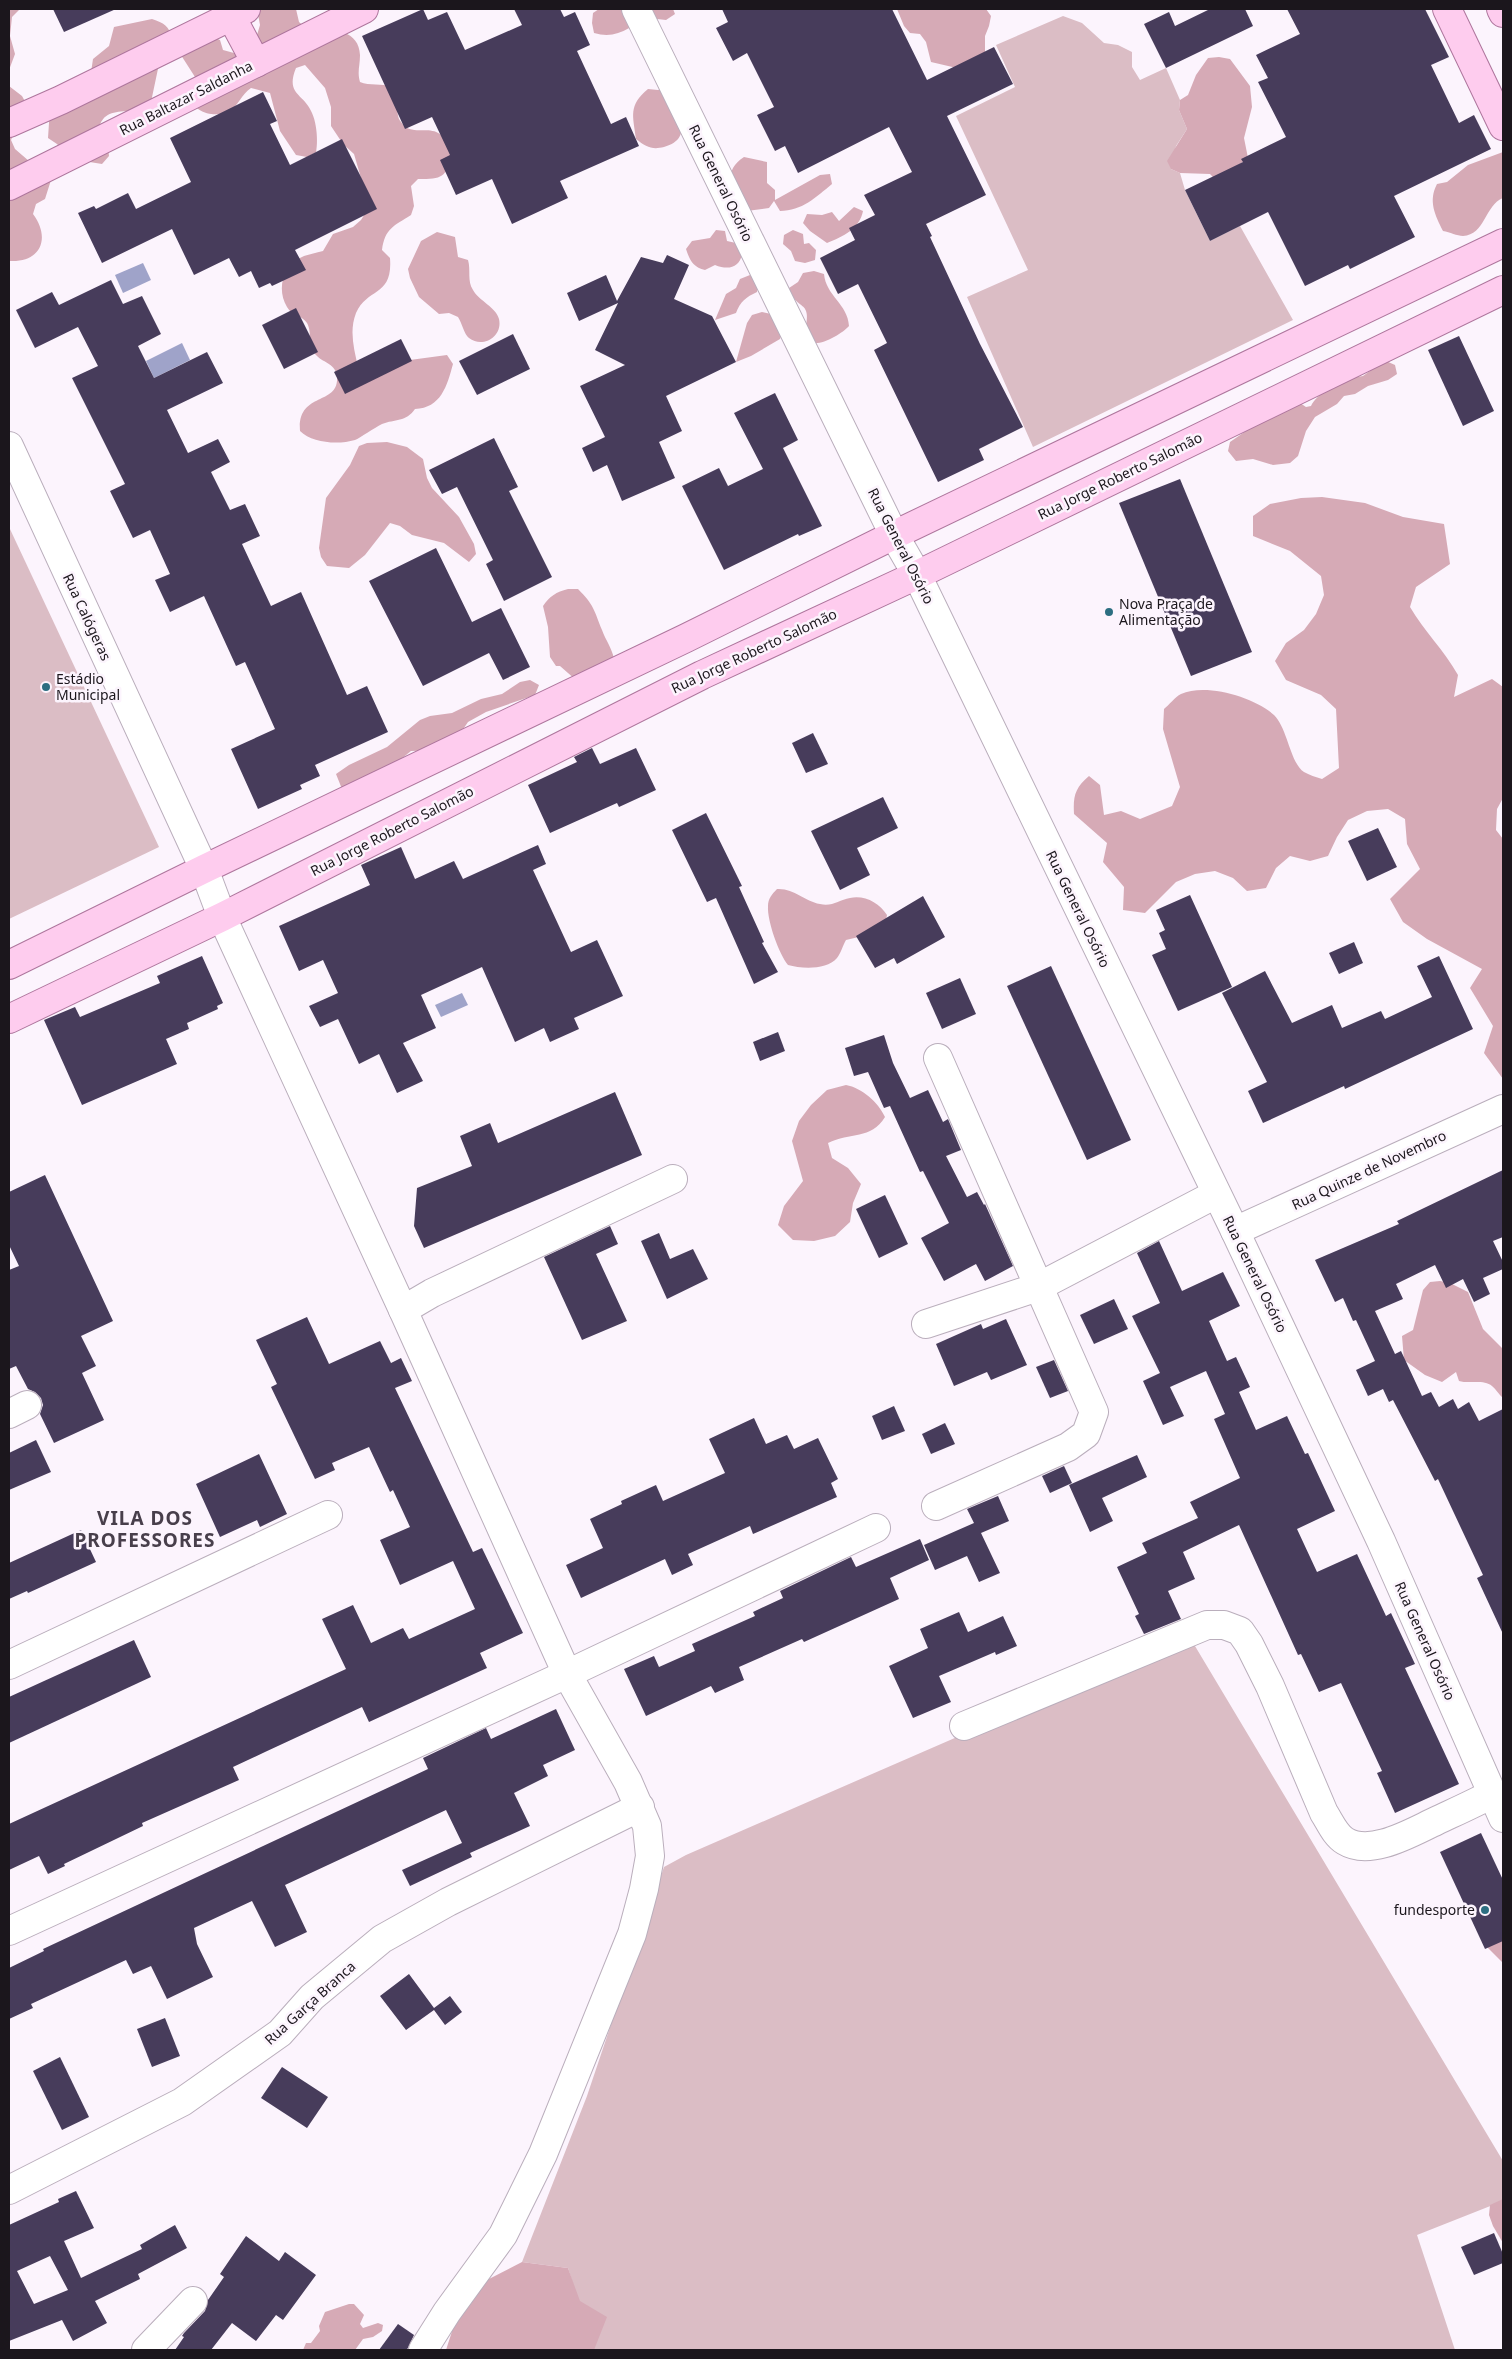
<svg xmlns="http://www.w3.org/2000/svg" width="1512" height="2359" font-family="'Noto Sans',sans-serif">
<rect width="100%" height="100%" fill="#fcf4fd"/>
<g fill="#dbbdc5">
<path d="M1063 16 1082 23 1104 43 1118 45 1132 52V67L1140 80 1166 68 1180 100 1179 110 1187 129 1176 146 1171 169 1180 173 1185 190 1210 241 1240 226 1293 320 1033 447 967 297 1028 270 956 116 1015 87 996 45Z"/>
<path d="M9 527 159 847 9 919Z"/>
<path d="M1189 1636 1503 2161V2201L1417 2235 1455 2350H594L568 2268 522 2262 587 2096 664 1867 686 1855Z"/>
</g>
<g fill="#d6aab6">
<path d="M9 9H20L12 17 10 36 15 54 9 70Z"/>
<path d="M257 9H296L299 22 307 29C327 29 359 27 360 55 360 66 357 72 360 82 369 86 383 83 390 87 403 94 393 112 401 122 411 137 427 125 440 134 445 138 449 149 453 154 445 178 443 179 418 179L411 186 414 206 411 215C394 226 385 228 382 250L390 258C393 297 368 287 356 313 349 331 354 349 358 367L447 355 453 364C447 386 441 408 415 409 406 422 395 419 382 424 374 428 360 438 355 440 338 445 312 443 300 431 297 391 339 406 337 377 336 364 324 363 317 356 306 346 313 334 307 323 302 315 292 316 287 307 276 289 283 264 304 256 310 254 316 253 323 251L333 234 353 227 361 220 366 212 368 202 354 154 343 144 331 126V107L325 88 305 65 296 68C285 95 304 93 312 113 317 124 318 141 316 152L307 157 296 155 280 131 270 93 251 88C242 94 237 107 230 111 217 118 192 114 191 96 191 90 194 83 195 77L179 52 210 36 220 40 223 50 234 53 243 49 257 35 260 25Z"/>
<path d="M599 9H673L675 14 666 20 657 19 649 13C632 27 617 40 594 33L592 23 593 13Z"/>
<path d="M897 9H986L991 16 989 26 985 36V55L961 69 931 62 926 42 920 34 910 33 904 26Z"/>
<path d="M152 19C164 23 169 26 172 38L159 64 151 102C145 104 138 109 132 110 116 113 105 110 99 127L108 146 109 156 102 164 71 159 57 144 48 138 50 108 90 79 93 59 109 46 114 27Z"/>
<path d="M1219 57 1230 59 1250 86 1252 107 1244 138 1248 158 1217 181 1210 174 1180 173 1171 169 1167 161 1187 129 1179 110 1180 100 1188 95 1196 75 1208 58Z"/>
<path d="M9 86 22 96 27 105 11 140 15 149 51 180 45 199 36 204 33 214C51 238 41 263 9 261Z"/>
<path d="M668 86C676 108 697 138 664 147 652 150 646 147 636 139 633 115 628 106 648 89L658 90Z"/>
<path d="M1503 152V198C1485 205 1485 235 1463 236 1457 236 1450 232 1443 231 1435 215 1428 201 1437 184L1447 182 1468 165Z"/>
<path d="M744 157 767 162V183L775 190V200L820 175 830 174 832 184C816 197 802 211 780 211L774 201 769 208 739 212C732 191 721 172 744 157Z"/>
<path d="M854 207 863 211C860 228 843 237 827 243L810 231 803 223 807 214 822 215 832 212 839 221Z"/>
<path d="M716 230 725 231 727 241 736 243 743 250C741 267 730 271 715 265L705 270C693 267 690 261 686 249L692 241 710 238Z"/>
<path d="M793 230 803 234 804 244 809 243 816 250 815 260 805 263 795 261 791 251 783 244 784 235Z"/>
<path d="M437 232 455 237 458 257 468 260C471 270 467 281 473 290 479 301 496 307 499 319 503 336 483 349 469 338 464 334 462 323 458 317L449 313 439 314 419 297 410 278 408 269 421 241Z"/>
<path d="M814 271 824 274C826 296 848 304 849 326 843 333 823 345 813 343L805 331C813 298 796 312 789 288L798 282 803 273Z"/>
<path d="M750 275 758 282 757 292C746 297 740 302 736 313L715 320 726 294 736 288 740 279Z"/>
<path d="M762 312 771 314 783 330 780 339 751 356 736 362 747 323 752 315Z"/>
<path d="M1386 361 1395 365 1397 374 1388 380 1368 386 1355 394 1344 396 1337 404 1315 417 1306 431 1298 456 1290 463 1273 465 1253 459 1236 461 1228 451 1230 442 1256 424 1297 401 1306 407 1311 406C1316 395 1338 380 1351 377 1355 376 1359 377 1363 376 1368 373 1378 364 1386 361Z"/>
<path d="M387 442 407 447 423 459 427 478 432 488 459 517 474 544 476 554 469 562 444 543 412 535 400 526 390 523 365 555 349 568 327 566 321 557 319 548 326 498 350 465 359 446 367 443Z"/>
<path d="M1322 497 1365 503 1403 517 1444 524 1450 564 1416 587 1410 607C1424 631 1444 650 1458 675L1454 697 1492 679 1503 687V798L1497 809 1496 830 1503 839V1079L1484 1053 1493 1026 1470 988 1482 969 1427 939 1403 922 1390 899 1420 869 1407 844 1405 819 1388 809 1367 811 1348 820 1337 837 1328 856 1310 861 1290 856 1276 868 1266 888 1247 891 1233 878 1215 871 1195 874 1176 882 1145 913 1123 910 1124 887 1103 862 1107 843 1074 814C1073 796 1075 788 1089 776L1100 785 1104 815 1121 811 1140 819 1172 806 1180 787 1163 729 1164 709C1169 705 1175 697 1181 694 1206 683 1254 697 1274 715 1288 729 1290 763 1304 772 1309 775 1316 777 1322 779L1339 768 1336 709 1321 695 1286 680 1275 661 1286 643 1304 630 1316 614 1324 595 1321 576 1290 551 1253 536V516L1270 504 1301 498Z"/>
<path d="M568 589H578C594 605 594 610 602 630 606 641 612 648 614 659L576 680 560 666H556L550 657 548 627 543 606C550 596 556 592 568 589Z"/>
<path d="M530 680 539 685 535 695 486 712 468 722 451 747 441 750 411 751 380 776 344 794 336 774 349 765 387 747 420 720 430 716 452 713 481 699 502 694 520 682Z"/>
<path d="M777 889C794 888 804 901 820 904 832 907 839 900 850 898 865 895 879 903 887 915L885 925 867 935 846 940C843 945 841 953 837 958 827 970 802 969 788 965 779 954 767 921 768 906 768 899 772 894 777 889Z"/>
<path d="M846 1085C862 1088 878 1102 885 1117 871 1140 850 1132 828 1143L832 1158 848 1168 861 1184 853 1203 850 1222 835 1236 814 1241 793 1240 778 1225 784 1206 803 1181 792 1141 799 1121 811 1105 827 1090Z"/>
<path d="M1440 1281 1450 1283 1468 1292 1483 1329 1503 1349V1398C1499 1395 1496 1389 1492 1386 1484 1379 1469 1384 1459 1381L1456 1372 1442 1382 1425 1375 1404 1360 1402 1336 1413 1330 1423 1290 1430 1282Z"/>
<path d="M1503 1919V1963L1488 1948 1490 1922Z"/>
<path d="M1503 2199V2243L1493 2226 1489 2215 1490 2205Z"/>
<path d="M522 2262 568 2268 580 2301 607 2317 594 2350H446L456 2319 487 2280Z"/>
<path d="M349 2304H354L364 2315 360 2324 363 2328 378 2323 383 2325 382 2331 373 2337 363 2339 355 2350H303L306 2343H311L320 2331 319 2326 325 2312Z"/>
</g>
<g fill="#9fa3c9">
<path d="M143 263 151 280 123 293 115 275Z"/>
<path d="M182 343 190 360 154 378 146 361Z"/>
<path d="M462 993 468 1005 441 1017 435 1005Z"/>
</g>
<g fill="#473c5b" fill-rule="evenodd">
<path d="M53 9H116L64 32Z"/>
<path d="M423 9 428 20 447 12 465 50 522 25 514 9H560L564 17 575 12 590 45 577 51 611 124 626 117 639 146 560 181 568 198 512 224 492 179 456 195 440 160 450 155 432 117 405 129 362 36Z"/>
<path d="M722 9H892L927 80 994 47 1013 84 947 116 986 195 926 224 932 236 930 237 980 344 1023 427 979 449 984 460 938 482 874 350 887 343 858 284 838 294 820 258 855 240 849 228 875 215 864 195 912 172 889 127 798 173 785 146 775 151 757 115 774 107 747 53 733 61 716 28 728 22Z"/>
<path d="M1210 9H1245L1253 26 1166 68 1144 24 1169 12 1175 26Z"/>
<path d="M1287 9H1425L1449 57 1431 65 1459 123 1474 115 1491 149 1394 196 1415 237 1350 269 1348 265 1305 286 1268 212 1210 241 1185 190 1243 162 1241 159 1286 137 1258 82 1268 78 1256 55 1300 34Z"/>
<path d="M263 92 277 121 270 124 290 165 342 139 377 209 295 250 306 270 272 286 270 283 259 288 251 271 239 277 229 258 194 275 172 229 102 263 78 213 94 206 96 209 128 193 136 209 191 182 170 138Z"/>
<path d="M667 255 689 265 674 299 712 316 736 362 666 396 682 431 659 442 675 478 622 501 607 465 593 472 582 448 605 437 580 386 625 365 595 350 618 303 579 321 567 293 606 275 617 301 641 257 663 263Z"/>
<path d="M111 280 123 304 142 296 161 334 138 346 154 378 207 352 223 383 167 410 188 453 218 439 230 462 211 472 230 510 245 504 260 536 242 544 271 606 301 592 347 695 367 686 388 732 315 765 320 776 300 785 302 789 258 809 231 749 275 729 245 662 236 666 204 596 170 612 155 580 170 574 150 530 133 538 110 491 125 484 72 378 98 366 78 327 35 348 16 310 52 292 59 305Z"/>
<path d="M296 308 318 352 284 369 262 325Z"/>
<path d="M513 334 530 369 477 395 459 361Z"/>
<path d="M1459 336 1494 411 1463 426 1428 350Z"/>
<path d="M401 339 412 361 345 394 334 372Z"/>
<path d="M775 393 798 440 783 448 822 526 799 536 798 534 724 570 682 486 719 468 728 486 763 469 734 413Z"/>
<path d="M494 438 518 487 509 491 552 577 504 601 486 564 493 560 457 487 442 494 429 470Z"/>
<path d="M1180 479 1252 652 1191 676 1119 503Z"/>
<path d="M436 548 472 622 501 608 530 667 503 680 489 653 423 686 369 581Z"/>
<path d="M813 733 828 764 806 773 792 743Z"/>
<path d="M592 748 600 764 636 748 656 790 619 807 617 803 550 833 528 785 577 762 574 757Z"/>
<path d="M883 797 898 828 857 848 870 875 840 890 811 831Z"/>
<path d="M706 813 742 886 739 887 764 942 762 943 778 972 754 984 716 898 707 902 672 830Z"/>
<path d="M1378 828 1397 867 1367 881 1348 841Z"/>
<path d="M538 845 546 864 533 870 571 952 597 940 623 996 574 1018 579 1029 550 1042 544 1028 515 1042 482 967 421 995 436 1028 403 1043 423 1081 397 1093 379 1054 359 1064 338 1019 320 1027 309 1006 338 993 323 960 299 971 279 926 370 885 361 865 401 847 415 879 454 861 463 879Z"/>
<path d="M1190 895 1232 987 1178 1011 1152 955 1166 949 1159 933 1165 930 1156 910Z"/>
<path d="M923 896 945 937 897 964 894 958 875 968 856 936Z"/>
<path d="M1354 942 1363 963 1339 974 1329 953Z"/>
<path d="M202 956 223 1003 217 1006 218 1009 187 1023 189 1029 166 1039 177 1064 82 1105 44 1020 75 1007 80 1017 160 983 157 976Z"/>
<path d="M1439 956 1473 1029 1345 1089 1344 1086 1263 1123 1248 1091 1267 1082 1222 993 1265 971 1292 1023 1332 1005 1342 1028 1381 1011 1385 1019 1432 997 1417 966Z"/>
<path d="M1051 966 1131 1140 1087 1160 1007 986Z"/>
<path d="M960 978 976 1014 942 1029 926 993Z"/>
<path d="M778 1032 785 1051 760 1061 753 1042Z"/>
<path d="M884 1035 893 1063 910 1098 928 1090 943 1122 948 1119 961 1150 946 1156 967 1197 977 1192 984 1205 985 1204 1013 1266 985 1281 976 1264 944 1281 921 1238 949 1223 923 1171 920 1172 890 1106 884 1108 868 1072 854 1076 845 1048Z"/>
<path d="M615 1092 642 1155 424 1248 414 1226 417 1188 472 1166 460 1136 490 1123 498 1143Z"/>
<path d="M1503 1170V1237L1493 1241 1503 1262V1269L1483 1278 1490 1294 1474 1302 1463 1279 1446 1288 1435 1265 1396 1284 1403 1299 1375 1311 1395 1354 1401 1351 1422 1396 1431 1392 1439 1407 1453 1399 1458 1409 1469 1402 1479 1421 1503 1409V1634L1477 1578 1483 1575 1438 1479 1435 1481 1393 1400 1389 1402 1383 1389 1368 1396 1356 1370 1375 1361 1356 1320 1353 1321 1343 1298 1335 1302 1315 1260 1399 1224 1397 1221Z"/>
<path d="M45 1175 113 1321 81 1336 96 1366 82 1373 104 1420 54 1443 40 1414 43 1405 41 1398 35 1392 28 1389 16 1366 9 1369V1270L19 1266 9 1245V1192Z"/>
<path d="M885 1195 908 1244 879 1258 856 1209Z"/>
<path d="M610 1226 618 1244 596 1254 627 1321 582 1340 544 1257Z"/>
<path d="M659 1233 670 1259 693 1249 708 1279 667 1299 641 1241Z"/>
<path d="M1159 1241 1182 1291 1223 1272 1240 1306 1209 1321 1227 1361 1236 1357 1250 1387 1239 1392 1256 1430 1287 1416 1305 1454 1308 1453 1335 1511 1297 1529 1317 1572 1357 1554 1386 1616 1391 1613 1415 1664 1405 1668 1459 1784 1395 1813 1377 1773 1382 1771 1341 1683 1319 1692 1301 1654 1298 1655 1239 1525 1183 1552 1195 1579 1168 1591 1181 1619 1144 1634 1135 1616 1139 1614 1117 1567 1147 1553 1142 1543 1198 1518 1190 1502 1240 1478 1214 1419 1225 1414 1206 1371 1170 1387 1184 1416 1163 1425 1143 1381 1160 1373 1132 1316 1160 1303 1137 1253Z"/>
<path d="M1114 1299 1128 1329 1094 1344 1080 1315Z"/>
<path d="M307 1317 329 1364 380 1341 391 1363 401 1358 412 1381 395 1388 473 1552 482 1548 523 1633 480 1653 487 1668 369 1722 362 1707 265 1752 233 1767 239 1780 142 1823 143 1826 64 1864 65 1866 48 1874 39 1856 9 1870V1824L346 1669 322 1619 353 1605 371 1643 403 1628 409 1639 475 1609 453 1561 400 1585 380 1540 410 1527 393 1490 390 1492 369 1447 332 1463 335 1470 315 1479 271 1387 277 1384 256 1340Z"/>
<path d="M1006 1319 1027 1365 991 1380 987 1372 954 1386 936 1344 981 1324 983 1329Z"/>
<path d="M1054 1360 1068 1391 1050 1398 1036 1367Z"/>
<path d="M894 1406 905 1431 882 1440 872 1416Z"/>
<path d="M754 1418 766 1444 787 1435 794 1449 818 1438 838 1479 831 1483 837 1497 753 1534 750 1526 688 1554 693 1565 672 1575 665 1559 581 1598 566 1565 603 1548 590 1519 622 1504 621 1501 656 1485 663 1501 725 1473 709 1439Z"/>
<path d="M945 1423 955 1444 931 1454 922 1434Z"/>
<path d="M36 1440 51 1472 9 1490V1453Z"/>
<path d="M259 1454 287 1514 260 1527 257 1520 220 1537 196 1484Z"/>
<path d="M1137 1455 1147 1477 1102 1498 1113 1521 1090 1532 1069 1485Z"/>
<path d="M1064 1466 1072 1483 1050 1493 1042 1476Z"/>
<path d="M998 1496 1009 1521 981 1533 1000 1573 979 1582 967 1556 935 1570 924 1545 974 1523 967 1509Z"/>
<path d="M81 1530 96 1562 28 1593 27 1591 9 1599V1563Z"/>
<path d="M920 1539 929 1560 890 1578 899 1599 804 1642 802 1639 739 1667 744 1680 715 1693 711 1686 646 1716 624 1669 654 1656 659 1667 695 1651 692 1644 755 1616 753 1612 783 1598 780 1591 851 1557 856 1567Z"/>
<path d="M959 1612 968 1632 1003 1616 1017 1646 996 1655 995 1652 939 1676 951 1702 913 1718 889 1666 928 1648 920 1629Z"/>
<path d="M134 1640 151 1677 9 1743V1697Z"/>
<path d="M556 1709 575 1750 543 1765 548 1776 514 1793 530 1826 470 1853 472 1857 410 1886 402 1870 462 1843 446 1810 285 1885 307 1932 275 1947 252 1901 194 1928 197 1944 213 1977 167 1999 151 1966 133 1974 126 1960 31 2004 33 2008 9 2019V1968L44 1951 43 1949 428 1769 423 1758 486 1728 491 1739Z"/>
<path d="M1481 1833 1503 1880V1941L1485 1949 1440 1852Z"/>
<path d="M409 1974 434 2008 450 1996 462 2012 445 2025 434 2010 406 2030 380 1996Z"/>
<path d="M165 2018 180 2056 152 2067 137 2029Z"/>
<path d="M60 2057 89 2117 62 2130 33 2071Z"/>
<path d="M282 2067 328 2097 307 2128 261 2098Z"/>
<path d="M76 2191 94 2228 64 2241 81 2278 142 2249 140 2245 175 2225 187 2248 138 2274 140 2279 95 2301 107 2323 73 2341 62 2320 9 2341V2225L59 2202 58 2199ZM50 2256 68 2290 34 2304 17 2271Z"/>
<path d="M1494 2233 1503 2254V2263L1474 2275 1461 2247Z"/>
<path d="M246 2236 279 2261 285 2252 316 2275 283 2320 276 2315 256 2341 232 2323 211 2350H175L184 2337 182 2336 184 2333 205 2311 208 2300 224 2277 220 2274Z"/>
<path d="M398 2324 414 2335 408 2348 406 2350H379Z"/>
</g>
<g fill="none" stroke-linecap="round" stroke-linejoin="round">
<g stroke="#baaebc" stroke-width="30">
<g id="minor">
<path d="M636 9 894 535 917 575 1235 1231 1381 1541 1503 1818"/>
<path d="M9 446 204 869 222 917 403 1310 567 1674 628 1782 647 1826 650 1856 644 1889 632 1934 543 2154 503 2235 447 2312 423 2350"/>
<path d="M1235 1231 1503 1109"/>
<path d="M403 1310 432 1293 673 1179"/>
<path d="M926 1324 1038 1287 1216 1194"/>
<path d="M9 1414 27 1405"/>
<path d="M936 1506 1068 1447 1086 1434 1094 1412 938 1058"/>
<path d="M9 1665 328 1515"/>
<path d="M964 1726 1207 1625H1224L1240 1631 1249 1644 1270 1686 1324 1813C1330 1822 1335 1835 1345 1841 1371 1857 1412 1832 1436 1821 1455 1812 1473 1804 1492 1794"/>
<path d="M9 1931 567 1674 876 1528"/>
<path d="M9 2190 182 2102 280 2033 312 1997 382 1939 448 1902 640 1807"/>
<path d="M146 2350 193 2301"/>
</g>
</g>
<g stroke="#ae769d" stroke-width="30">
<g id="major">
<path d="M1447 9 1503 126"/>
<path d="M1501 9 1503 13"/>
<path d="M231 16 256 63"/>
<path d="M9 123 61 100 246 9"/>
<path d="M9 186 364 9"/>
<path d="M9 965 204 869 686 638 894 535 1503 243"/>
<path d="M9 1019 222 917 702 675 917 575 1503 290"/>
</g>
</g>
<use href="#minor" stroke="#fff" stroke-width="28"/>
<use href="#major" stroke="#feccee" stroke-width="28"/>
</g>
<g fill="#2c6e81" stroke="#fcf4fd" stroke-width="2">
<circle cx="1109" cy="612" r="5"/>
<circle cx="46" cy="687" r="5"/>
<circle cx="1485" cy="1910" r="5"/>
</g>
<g text-anchor="middle" stroke-width="5" stroke-linejoin="round" paint-order="stroke">
<g font-size="14" fill="#1b161c" stroke="#fcf4fd">
<text transform="translate(186 98) rotate(-27)" y="5">Rua Baltazar Saldanha</text>
<text transform="translate(721 183) rotate(64)" y="5">Rua General Osório</text>
<text transform="translate(1120 476) rotate(-26)" y="5">Rua Jorge Roberto Salomão</text>
<text transform="translate(901 546) rotate(63)" y="5">Rua General Osório</text>
<text transform="translate(87 617) rotate(65)" y="5">Rua Calógeras</text>
<text transform="translate(754 651) rotate(-25)" y="5">Rua Jorge Roberto Salomão</text>
<text transform="translate(392 831) rotate(-27)" y="5">Rua Jorge Roberto Salomão</text>
<text transform="translate(1078 909) rotate(64)" y="5">Rua General Osório</text>
<text transform="translate(1369 1170) rotate(-25)" y="5">Rua Quinze de Novembro</text>
<text transform="translate(1255 1274) rotate(64)" y="5">Rua General Osório</text>
<text transform="translate(1425 1641) rotate(66)" y="5">Rua General Osório</text>
<text transform="translate(310 2003) rotate(-42)" y="5">Rua Garça Branca</text>
</g>
<g font-size="14" fill="#1b161c" stroke="#fcf4fd" text-anchor="start">
<text x="1119" y="609">Nova Praça de<tspan x="1119" dy="16">Alimentação</tspan></text>
<text x="56" y="684">Estádio<tspan x="56" dy="16">Municipal</tspan></text>
<text x="1475" y="1915" text-anchor="end">fundesporte</text>
</g>
<g font-size="19" font-weight="bold" letter-spacing="1" fill="#483f4b" stroke="#fcf4fd">
<text x="145" y="1525">VILA DOS<tspan x="145" dy="22">PROFESSORES</tspan></text>
</g>
</g>
<rect width="1512" height="2359" fill="none" stroke="#1b161c" stroke-width="20"/>
</svg>
